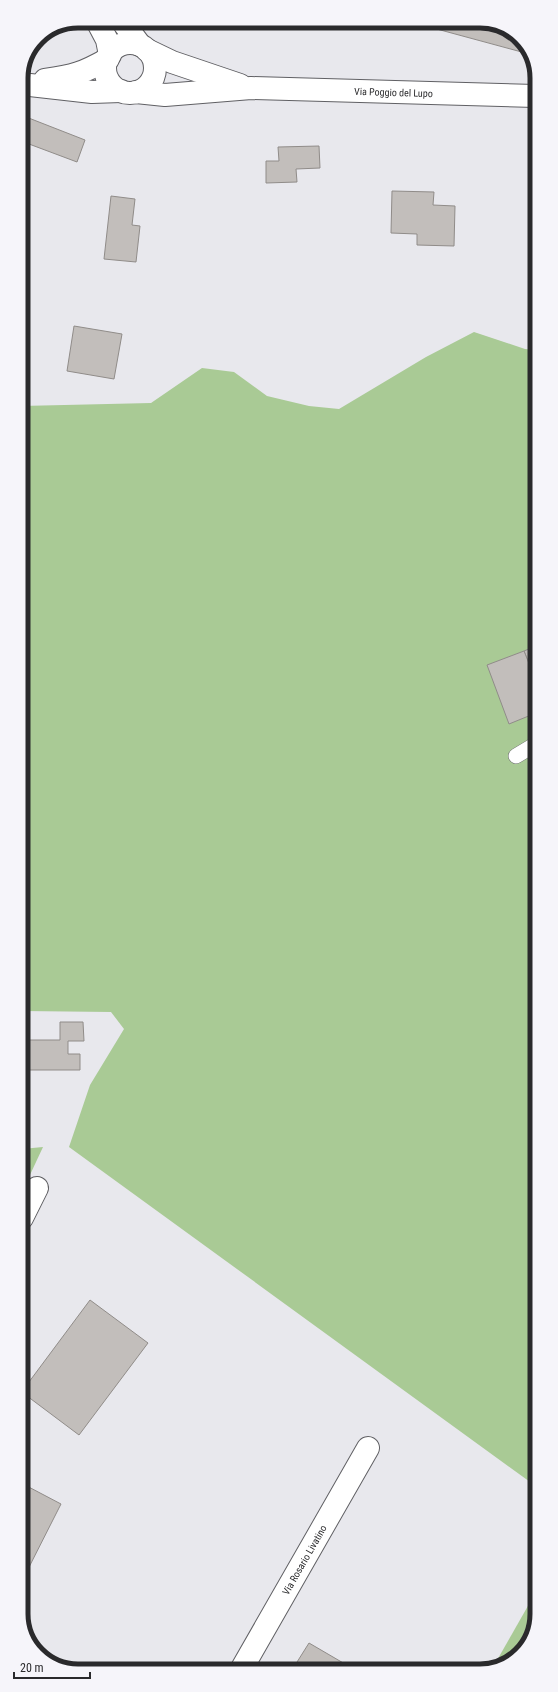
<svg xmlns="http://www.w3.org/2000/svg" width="558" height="1692" font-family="'Roboto Condensed',sans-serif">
<rect width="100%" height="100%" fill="#e8e8ed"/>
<g fill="#a9ca95">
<path d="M474 332 525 349 535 350 537 1487 69 1147 90 1085 124 1029 111 1012 22 1011 21 406 151 403 202 368 234 372 267 396 309 406 339 409 426 357Z"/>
<path d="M43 1147 22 1192V1149Z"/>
<path d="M537 1590V1614L525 1649 492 1669Z"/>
</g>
<g fill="#c2bebb" stroke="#908c89">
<path d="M406 21H435L433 28Z"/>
<path d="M435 21H484L517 35 529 54 433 28Z"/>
<path d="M21 115 85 140 77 162 21 141Z"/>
<path d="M319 146 320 168 296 169 297 182 266 183V161H279L278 147Z"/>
<path d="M392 191 434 192 433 205 455 206 454 246 417 245V234L391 233Z"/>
<path d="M111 196 135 199 132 225 140 226 136 262 104 259Z"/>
<path d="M74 326 122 334 114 379 67 371Z"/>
<path d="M536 646V681L524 651Z"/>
<path d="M524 651 536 681V713L509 724 487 665Z"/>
<path d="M60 1022H83L84 1041H68V1054H80V1070H22V1040H60Z"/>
<path d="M90 1300 148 1343 79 1435 23 1393V1390Z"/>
<path d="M23 1484 61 1504 23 1579Z"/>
<path d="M309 1643 345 1664 341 1670H292Z"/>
<path d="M345 1664 355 1670H341Z"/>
</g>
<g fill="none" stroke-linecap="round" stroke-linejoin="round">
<g stroke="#606064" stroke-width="16">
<path id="service" d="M516 756 536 744"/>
</g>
<g stroke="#606064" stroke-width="24">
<g id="minor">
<path d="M97 21 107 40 110 55"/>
<path d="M122 21 140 45"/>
<path d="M22 1218 37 1188"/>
<path id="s1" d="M241 1670 368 1448"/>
</g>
</g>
<g stroke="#606064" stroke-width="24">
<g id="tertiary">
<circle cx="130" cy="68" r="25"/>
<path d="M147 50 172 62 240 85"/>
<path d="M45 80C74 76 83 73 108 59"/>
<path d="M21 84 92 92 121 91"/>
<path id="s2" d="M136 92 165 95 251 88 535 96"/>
</g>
</g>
<use href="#service" stroke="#fff" stroke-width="15"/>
<use href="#minor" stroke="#fff" stroke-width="22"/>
<use href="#tertiary" stroke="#fff" stroke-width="22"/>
</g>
<g text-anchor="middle" stroke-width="3.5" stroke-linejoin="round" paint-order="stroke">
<g font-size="10" fill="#2a2a2c" stroke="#f6f5fa">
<text dy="4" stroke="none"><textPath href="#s2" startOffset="258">Via Poggio del Lupo</textPath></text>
<text dy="4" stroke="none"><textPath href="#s1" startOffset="127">Via Rosario Livatino</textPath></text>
</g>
</g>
<path d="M0 0H558V1692H0ZM78 28H480A50 50 0 0 1 530 78V1614A50 50 0 0 1 480 1664H78A50 50 0 0 1 28 1614V78A50 50 0 0 1 78 28Z" fill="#f6f5fa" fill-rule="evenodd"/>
<path fill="none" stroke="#2a2a2c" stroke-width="5" d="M78 28H480A50 50 0 0 1 530 78V1614A50 50 0 0 1 480 1664H78A50 50 0 0 1 28 1614V78A50 50 0 0 1 78 28Z"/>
<path d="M14 1672v6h76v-6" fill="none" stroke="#2a2a2c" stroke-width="2"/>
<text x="20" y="1672" font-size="12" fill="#2a2a2c" stroke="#f6f5fa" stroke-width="3" paint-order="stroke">20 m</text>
</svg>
